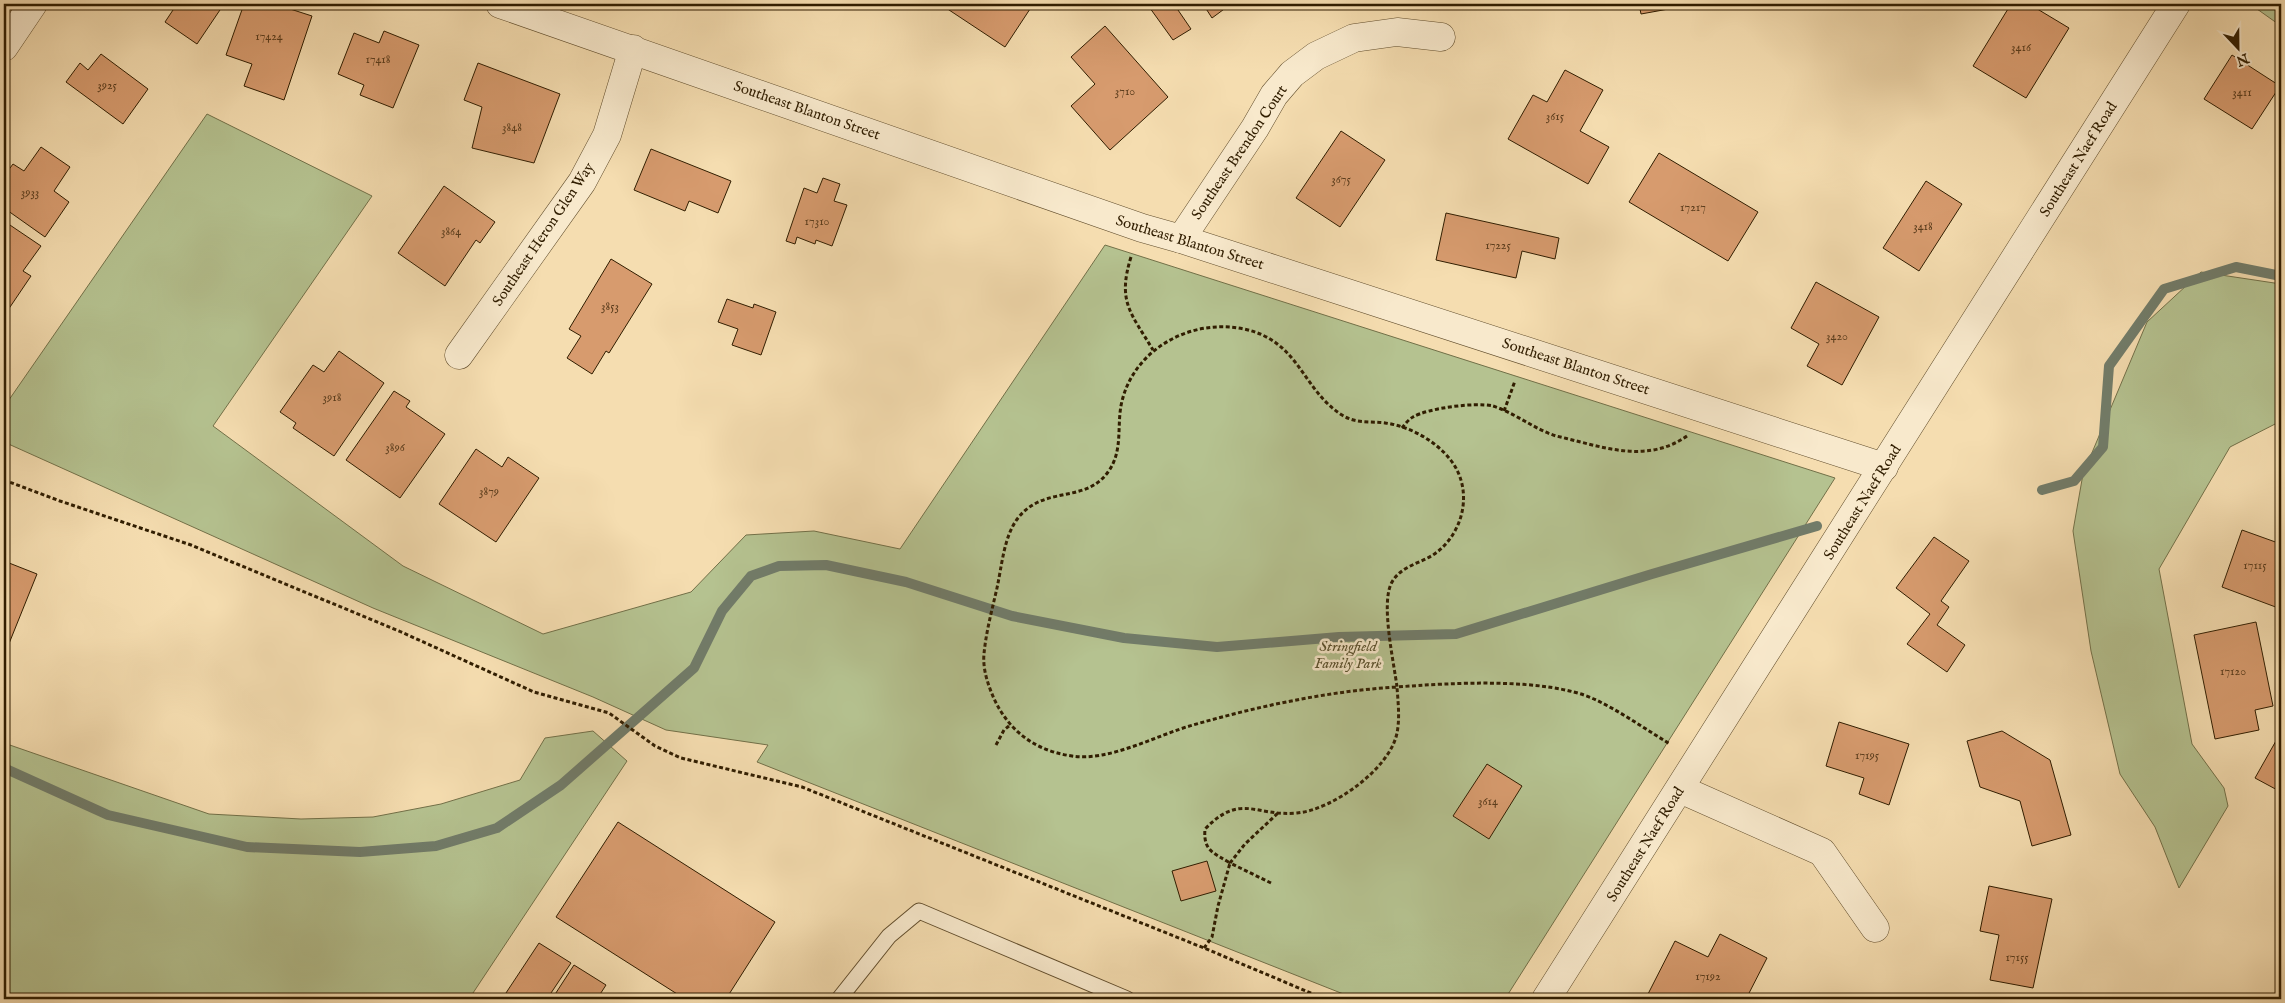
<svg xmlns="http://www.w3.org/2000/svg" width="2285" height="1003" font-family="'IM FELL English',serif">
<rect width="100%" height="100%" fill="#f5ddb0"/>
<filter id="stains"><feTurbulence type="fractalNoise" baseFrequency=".004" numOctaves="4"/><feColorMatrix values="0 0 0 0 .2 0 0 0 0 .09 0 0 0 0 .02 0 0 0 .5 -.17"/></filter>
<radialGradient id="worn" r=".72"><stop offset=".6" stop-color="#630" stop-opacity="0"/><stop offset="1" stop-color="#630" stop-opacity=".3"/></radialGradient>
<g fill="#b5c290" stroke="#727048">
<path d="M2250 4H2281V26Z"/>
<path d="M207 114 372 196 213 426 403 566 543 634 691 592 746 535 814 531 900 549 1105 245 1835 478 1505 999H1356L757 762 768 745 666 730 593 697 373 608 4 442V407Z"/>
<path d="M2201 272 2281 284V421L2230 447 2159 569 2192 744 2224 788 2228 806 2179 888 2155 827 2120 774 2091 651 2073 531 2083 474 2147 322Z"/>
<path d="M593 731 627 761 469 999H4V743L209 814 301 819 373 817 441 804 520 780 545 738Z"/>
</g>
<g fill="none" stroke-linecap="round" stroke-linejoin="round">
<g stroke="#717c6a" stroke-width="10">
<path d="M2042 490 2074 481 2103 447 2109 366 2164 289 2236 267 2281 276"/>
<path d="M4 768 108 815 247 847 360 852 436 846 497 828 561 785 694 668 722 611 751 576 779 566 826 565 906 582 1012 616 1124 638 1217 647 1339 637 1456 634 1652 574 1817 526"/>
</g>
</g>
<g fill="#d79b6e" stroke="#301d00">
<path d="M177 4H224L197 44 165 22Z"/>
<path d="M244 4H285L284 7 312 16 284 100 244 86 252 64 226 55Z"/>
<path d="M940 4H1023L1030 9 1005 47Z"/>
<path d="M1147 4H1187L1178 10 1191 29 1173 40Z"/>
<path d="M1203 4H1231L1212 18Z"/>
<path d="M1639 4H1696L1641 14Z"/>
<path d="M2011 4H2029L2069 28 2026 98 1973 66Z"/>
<path d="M1105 26 1168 97 1110 150 1071 106 1095 84 1071 57Z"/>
<path d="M384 31 419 45 393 108 360 95 364 85 338 74 354 33 379 43Z"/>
<path d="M101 54 148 89 123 124 66 82 80 63 88 70Z"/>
<path d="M2232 55 2280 86 2252 129 2204 99Z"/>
<path d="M478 63 560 94 534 163 472 148 482 107 464 100Z"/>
<path d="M1565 70 1603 90 1580 131 1609 147 1588 184 1508 139 1533 95 1547 102Z"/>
<path d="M1341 131 1385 160 1340 227 1296 198Z"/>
<path d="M41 147 70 167 54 191 69 202 45 237 4 208V194L9 187 4 183V176L13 164 24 171Z"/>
<path d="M651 149 731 181 718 213 689 201 685 211 634 190Z"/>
<path d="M1659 153 1758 212 1728 261 1629 202Z"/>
<path d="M823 178 840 184 834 201 847 205 832 246 816 240 815 244 797 237 795 244 786 241 804 188 817 193Z"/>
<path d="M1926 181 1962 204 1919 271 1883 248Z"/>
<path d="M444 186 495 222 480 243 476 240 445 286 398 253Z"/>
<path d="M1446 213 1559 238 1555 259 1522 251 1516 278 1436 260Z"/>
<path d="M4 221 41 246 23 271 31 276 8 310 4 307Z"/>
<path d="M611 259 652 284 609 353 606 351 592 374 567 358 581 336 569 329Z"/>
<path d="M1816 282 1879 317 1842 385 1807 366 1819 344 1791 328Z"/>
<path d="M727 299 753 308 754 304 776 312 761 355 732 345 738 329 718 322Z"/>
<path d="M339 351 384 383 334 456 293 428 296 423 280 412 313 365 324 372Z"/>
<path d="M394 391 410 401 406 407 445 434 400 498 346 460Z"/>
<path d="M476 449 502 467 508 457 539 478 496 542 439 504Z"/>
<path d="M2242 530 2281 544V609L2222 587Z"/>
<path d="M1934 537 1969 561 1941 601 1949 607 1937 625 1965 645 1947 672 1907 644 1930 614 1896 588Z"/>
<path d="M4 561 37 574 4 656Z"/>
<path d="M2256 622 2273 706 2255 710 2259 730 2215 739 2194 635Z"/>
<path d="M1839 722 1909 744 1889 805 1859 794 1864 778 1826 766Z"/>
<path d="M2002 731 2050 760 2071 835 2032 846 2020 801 1980 787 1967 741Z"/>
<path d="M2281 732V792L2255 778Z"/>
<path d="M1487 764 1522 786 1489 839 1453 816Z"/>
<path d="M618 822 775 922 726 999H685L556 917Z"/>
<path d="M1207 861 1216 891 1181 901 1172 871Z"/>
<path d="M1989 886 2052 899 2033 988 1990 980 1999 935 1980 931Z"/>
<path d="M1720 934 1767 958 1746 999H1657L1648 994 1675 941 1708 957Z"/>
<path d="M539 943 571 963 547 999H502Z"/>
<path d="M574 965 606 985 597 999H552Z"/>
</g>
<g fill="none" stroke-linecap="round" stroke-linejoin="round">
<g stroke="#614d2c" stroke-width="17">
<path id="service" d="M839 999 889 936 919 911 1127 999"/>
</g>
<g stroke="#614d2c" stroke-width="29">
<g id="minor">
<path d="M500 4 1142 228 1181 239 1884 467"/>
<path d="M1181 239 1255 128 1274 95 1292 74 1316 56 1354 38 1397 32 1441 37"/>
<path d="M459 355 582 182 607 135 633 49"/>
<path d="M1680 789 1822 852 1875 928"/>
</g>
</g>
<g stroke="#614d2c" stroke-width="29">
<g id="tertiary">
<path d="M4 47 33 4"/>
<path d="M1546 999 2176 4"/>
</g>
</g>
<g stroke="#301d00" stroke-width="3" stroke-dasharray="4 2.5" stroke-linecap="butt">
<path d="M1131 257C1117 302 1131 313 1153 350"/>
<path d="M1504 411 1515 381"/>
<path d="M1402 428C1405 424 1409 419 1413 417 1428 408 1476 402 1493 406 1515 413 1534 429 1556 436 1601 446 1645 465 1687 436"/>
<path d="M4 480 60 501 191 545 399 631 534 692 609 713 655 746 681 758 802 787 1204 948 1325 999"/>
<path d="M996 745 1004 730 1009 726"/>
<path d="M1271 883 1230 863 1245 844 1278 813"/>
<path d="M1204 948 1212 937 1218 906 1230 863C1214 853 1203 851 1205 829 1241 792 1255 817 1297 813 1332 810 1390 769 1397 733 1400 718 1398 702 1397 687 1329 691 1259 706 1193 725 1157 735 1109 762 1072 756 1029 750 1001 724 988 683 985 674 983 663 984 654 986 632 992 610 997 588 1002 565 1004 536 1018 518 1044 485 1085 504 1108 472 1124 450 1116 425 1122 401 1135 348 1192 318 1244 329 1300 341 1302 390 1342 415 1356 424 1369 421 1385 423 1412 426 1445 446 1457 470 1472 500 1460 537 1433 555 1418 564 1399 567 1391 584 1381 606 1394 663 1397 687 1450 683 1546 677 1594 699 1620 711 1645 729 1670 744"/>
</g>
<use href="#service" stroke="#f8e9cc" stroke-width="15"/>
<use href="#minor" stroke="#f8e9cc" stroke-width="28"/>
<use href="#tertiary" stroke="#f8e9cc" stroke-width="28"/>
</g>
<g text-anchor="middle" stroke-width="5" stroke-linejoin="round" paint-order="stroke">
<g font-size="12" fill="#5a3c1c">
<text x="269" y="40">17424</text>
<text x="2021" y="51">3416</text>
<text x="378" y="63">17418</text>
<text x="107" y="89">3925</text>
<text x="1125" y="95">3710</text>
<text x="2242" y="96">3411</text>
<text x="1555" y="120">3615</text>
<text x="512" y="131">3848</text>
<text x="1341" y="183">3675</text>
<text x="30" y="196">3933</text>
<text x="1693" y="211">17217</text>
<text x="817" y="225">17310</text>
<text x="1923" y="230">3418</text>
<text x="451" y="235">3864</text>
<text x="1498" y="249">17225</text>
<text x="610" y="310">3853</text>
<text x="1837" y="340">3420</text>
<text x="332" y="401">3918</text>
<text x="395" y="451">3896</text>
<text x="489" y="495">3879</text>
<text x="2255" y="569">17115</text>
<text x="2233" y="675">17120</text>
<text x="1867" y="759">17195</text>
<text x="1488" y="805">3614</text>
<text x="2017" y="961">17155</text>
<text x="1708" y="980">17192</text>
</g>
<g font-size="15" fill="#301d00" stroke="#f8e9cc">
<text transform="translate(807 110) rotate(19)" y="5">Southeast Blanton Street</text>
<text transform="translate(1239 152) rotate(-56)" y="5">Southeast Brendon Court</text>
<text transform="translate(2078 159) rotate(-58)" y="5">Southeast Naef Road</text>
<text transform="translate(543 234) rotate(-56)" y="5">Southeast Heron Glen Way</text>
<text transform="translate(1190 242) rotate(17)" y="5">Southeast Blanton Street</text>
<text transform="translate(1576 366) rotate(18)" y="5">Southeast Blanton Street</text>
<text transform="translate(1862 502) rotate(-58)" y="5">Southeast Naef Road</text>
<text transform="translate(1645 844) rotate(-58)" y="5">Southeast Naef Road</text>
</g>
<g font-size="15" font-style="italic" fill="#584f2b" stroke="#f8e9cc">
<text x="1348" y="651">Stringfield<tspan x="1348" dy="17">Family Park</tspan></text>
</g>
</g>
<rect width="2285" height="1003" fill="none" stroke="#f5ddb0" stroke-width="20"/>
<rect x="5" y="5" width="2275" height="993" fill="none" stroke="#301d00" stroke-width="2.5"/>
<rect x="10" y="10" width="2265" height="983" fill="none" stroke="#301d00"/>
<g transform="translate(2238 48) rotate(158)" stroke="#f8e9cc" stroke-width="4" paint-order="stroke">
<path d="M0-4L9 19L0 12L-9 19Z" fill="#301d00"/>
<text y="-8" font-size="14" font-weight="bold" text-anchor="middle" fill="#301d00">N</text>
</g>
<rect width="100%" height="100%" filter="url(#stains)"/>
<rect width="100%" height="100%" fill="url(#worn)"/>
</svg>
